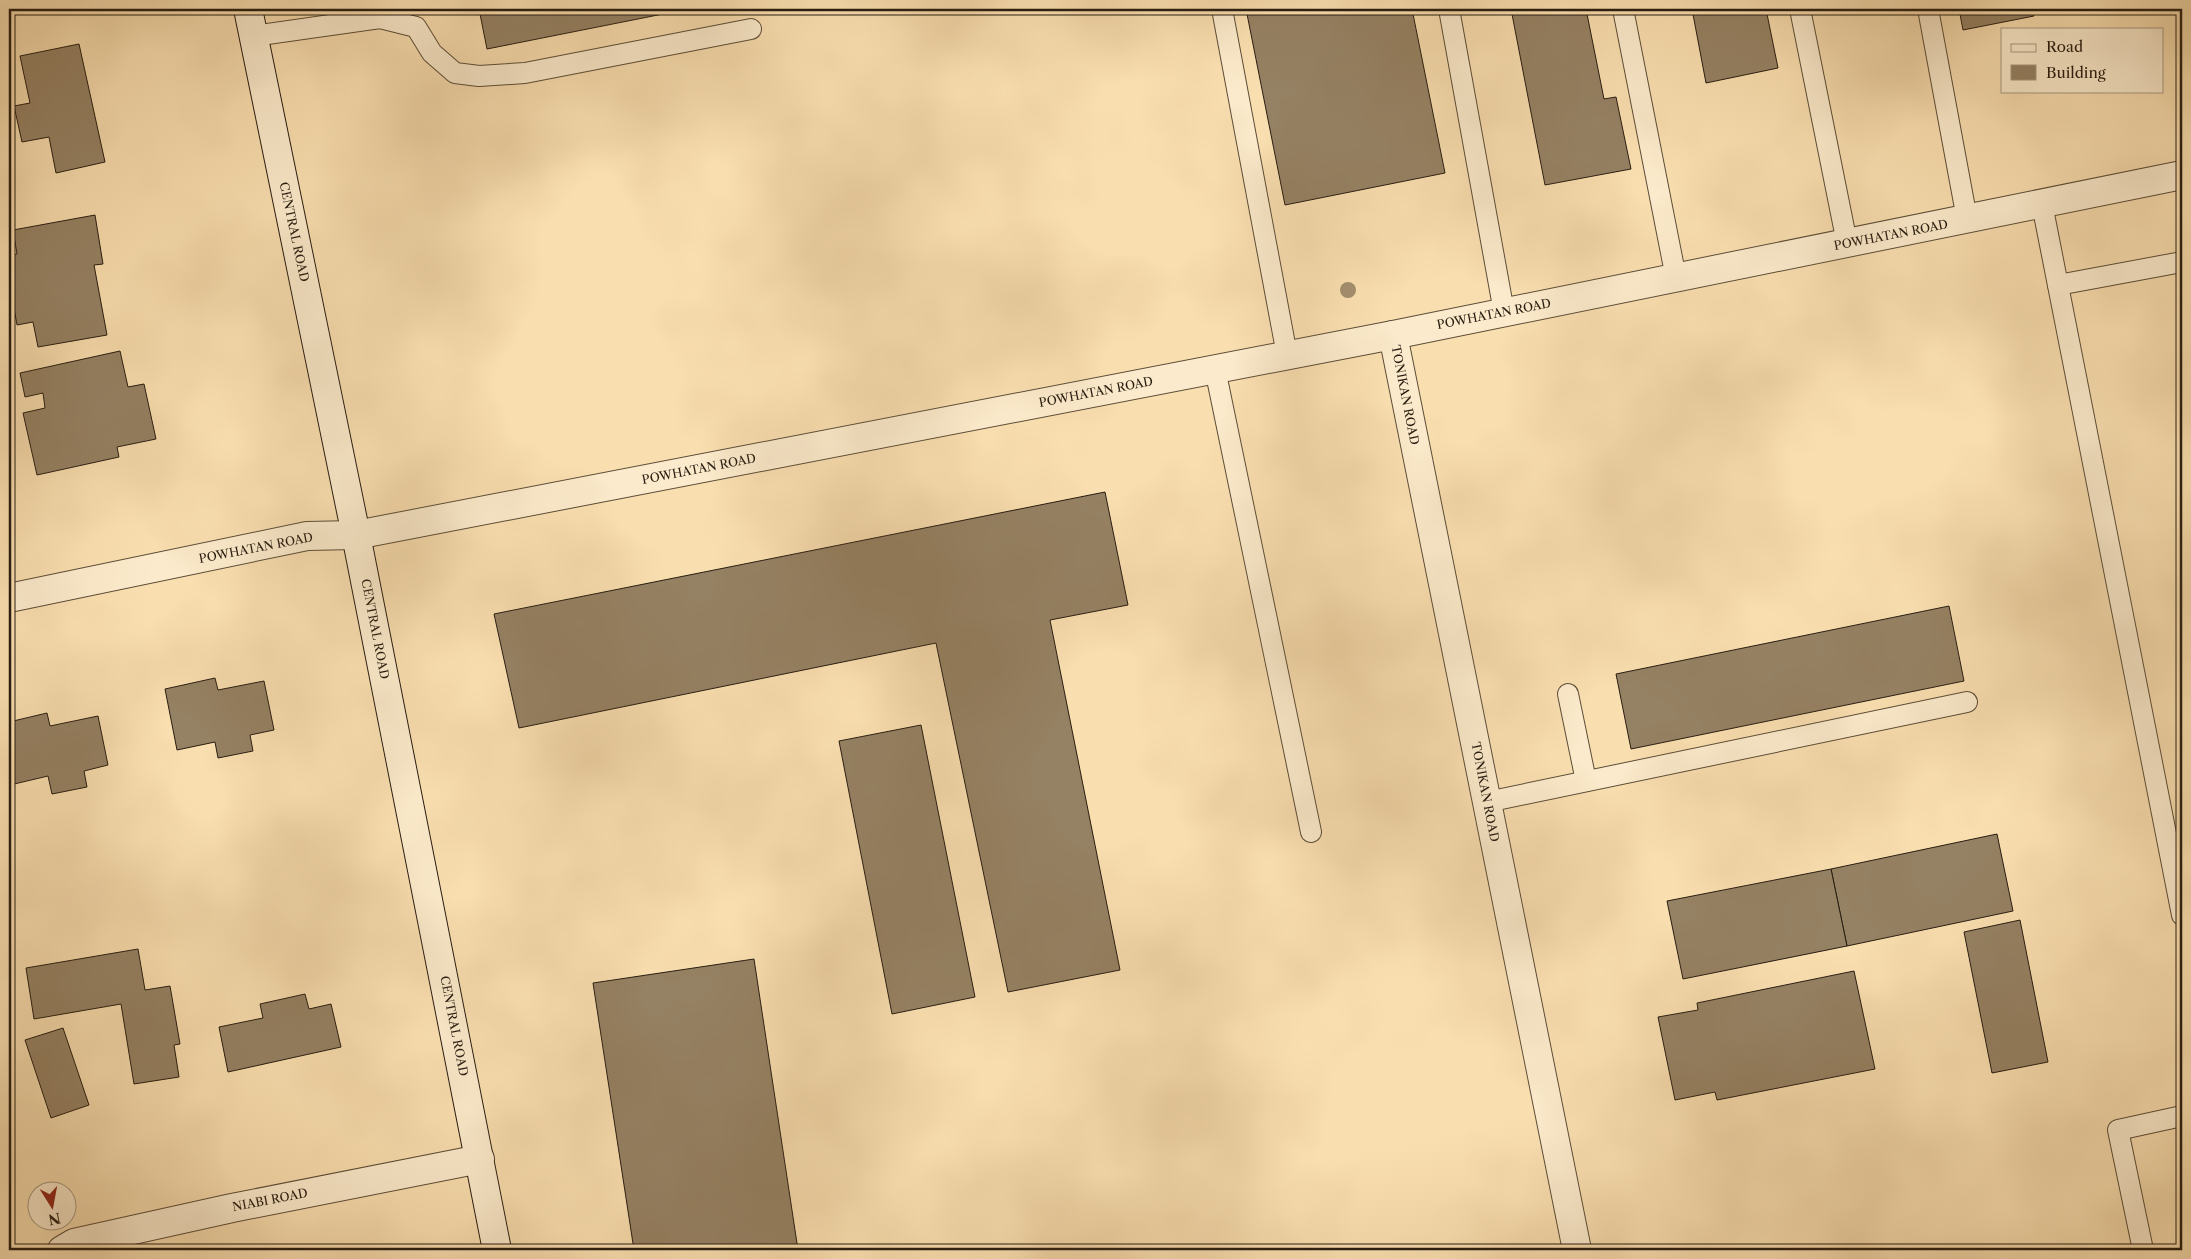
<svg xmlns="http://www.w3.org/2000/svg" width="2191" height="1259" font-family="'Libre Caslon Text',serif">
<rect width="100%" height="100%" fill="#f9deaf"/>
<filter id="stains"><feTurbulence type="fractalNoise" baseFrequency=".004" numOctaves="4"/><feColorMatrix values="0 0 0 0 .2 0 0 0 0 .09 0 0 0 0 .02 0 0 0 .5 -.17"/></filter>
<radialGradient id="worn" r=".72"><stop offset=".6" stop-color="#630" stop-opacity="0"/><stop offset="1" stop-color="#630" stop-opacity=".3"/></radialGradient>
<g fill="#958163" stroke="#281d11">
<path d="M479 9H688L487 49Z"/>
<path d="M1246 9H1412L1445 173 1285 205Z"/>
<path d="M1511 9H1586L1604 99 1616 97 1631 169 1545 185Z"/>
<path d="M1692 9H1766L1778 68 1706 83Z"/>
<path d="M1959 9H2032L2034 16 1963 30Z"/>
<path d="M79 44 105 162 56 173 49 137 22 142 14 106 30 103 20 56Z"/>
<path d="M95 215 103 264 94 265 107 335 38 347 33 322 17 325 9 280V256L17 254 13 230Z"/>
<path d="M120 351 128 387 144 384 156 439 117 447 119 457 37 475 23 413 45 408 43 393 25 397 20 373Z"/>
<path d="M1105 492 1128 605 1050 620 1120 970 1008 992 936 643 519 728 494 614Z"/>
<path d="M1949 606 1964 681 1631 749 1616 674Z"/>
<path d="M215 678 218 690 264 681 274 730 250 735 253 751 218 758 215 742 177 750 165 689Z"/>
<path d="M47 713 50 726 98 716 108 765 84 771 87 787 52 794 48 776 10 785 9 722Z"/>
<path d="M921 725 975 997 892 1014 839 741Z"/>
<path d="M1997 834 2013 911 1847 946 1831 869Z"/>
<path d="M1831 869 1847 946 1683 979 1667 901Z"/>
<path d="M2020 920 2048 1062 1992 1073 1964 932Z"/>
<path d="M138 949 145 990 170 986 180 1044 174 1045 179 1077 134 1084 121 1004 34 1019 26 968Z"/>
<path d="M754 959 798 1250H634L593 983Z"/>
<path d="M1854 971 1875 1069 1717 1100 1715 1092 1675 1100 1658 1017 1698 1010 1697 1003Z"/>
<path d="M305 994 309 1009 331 1004 341 1047 228 1072 219 1027 263 1018 260 1004Z"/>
<path d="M63 1028 89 1105 51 1118 25 1040Z"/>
</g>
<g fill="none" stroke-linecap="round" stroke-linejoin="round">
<g stroke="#5c4d38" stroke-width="22">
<g id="service">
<path d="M1222 9 1287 355"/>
<path d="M1449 9 1504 312"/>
<path d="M1623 9 1676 278"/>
<path d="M1800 9 1847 243"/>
<path d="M1928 9 1967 219"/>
<path d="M253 36 380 18 416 27 432 53 455 73 479 76 525 73 751 29"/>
<path d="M2042 204 2182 915"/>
<path d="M2058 285 2182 262"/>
<path d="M1215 369 1311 832"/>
<path d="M1568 694 1586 781"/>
<path d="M1487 802 1967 702"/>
<path d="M2143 1250 2118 1130 2182 1116"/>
</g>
</g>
<g stroke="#5c4d38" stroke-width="30">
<g id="minor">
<path d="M1393 335 1577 1250"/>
<path d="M9 598 307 536 356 535"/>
<path d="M62 1250 74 1243 232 1208 480 1159"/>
</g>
</g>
<g stroke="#5c4d38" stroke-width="30">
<path id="tertiary" d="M356 535 1393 335 2182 175"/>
</g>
<g stroke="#281d11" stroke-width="30">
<path id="secondary" d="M248 9 356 535 497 1250"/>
</g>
<use href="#service" stroke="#fbeacb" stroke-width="20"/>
<use href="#minor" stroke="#fbeacb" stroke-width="28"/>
<use href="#tertiary" stroke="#fbeacb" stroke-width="28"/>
<use href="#secondary" stroke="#fbeacb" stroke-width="28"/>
</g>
<circle fill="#a38e6e" cx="1348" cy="290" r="8"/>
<g text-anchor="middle" stroke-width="5" stroke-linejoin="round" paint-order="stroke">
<g font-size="12" fill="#281d11" stroke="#fbeacb">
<text transform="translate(294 232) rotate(78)" y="4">CENTRAL ROAD</text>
<text transform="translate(1891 235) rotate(-11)" y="4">POWHATAN ROAD</text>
<text transform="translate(1494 314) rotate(-11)" y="4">POWHATAN ROAD</text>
<text transform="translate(1096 392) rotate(-11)" y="4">POWHATAN ROAD</text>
<text transform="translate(1405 395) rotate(79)" y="4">TONIKAN ROAD</text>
<text transform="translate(699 469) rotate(-11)" y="4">POWHATAN ROAD</text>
<text transform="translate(256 548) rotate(-11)" y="4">POWHATAN ROAD</text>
<text transform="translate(375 629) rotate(79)" y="4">CENTRAL ROAD</text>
<text transform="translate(1485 792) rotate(79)" y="4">TONIKAN ROAD</text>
<text transform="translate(454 1026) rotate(79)" y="4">CENTRAL ROAD</text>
<text transform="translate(270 1200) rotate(-11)" y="4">NIABI ROAD</text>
</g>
</g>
<rect width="2191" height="1259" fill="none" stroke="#f9deaf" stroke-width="30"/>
<rect x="10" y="10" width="2171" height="1239" fill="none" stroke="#281d11" stroke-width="2.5"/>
<rect x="15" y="15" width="2161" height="1229" fill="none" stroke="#281d11"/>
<rect x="2001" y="28" width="162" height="65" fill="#fbeacb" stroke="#a79881"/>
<rect x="2011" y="44" width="25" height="8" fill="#fbeacb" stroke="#a79881"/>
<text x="2046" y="52" font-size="15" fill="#281d11">Road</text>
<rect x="2011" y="65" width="25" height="15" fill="#958163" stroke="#a79881"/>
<text x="2046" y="78" font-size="15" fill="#281d11">Building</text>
<g transform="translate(52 1206) rotate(169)"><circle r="24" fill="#fbeacb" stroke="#a79881"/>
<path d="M0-4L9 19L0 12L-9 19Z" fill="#8f2418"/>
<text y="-8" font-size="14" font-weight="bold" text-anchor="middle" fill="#281d11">N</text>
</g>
<rect width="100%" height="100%" filter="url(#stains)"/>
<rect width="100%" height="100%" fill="url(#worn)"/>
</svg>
